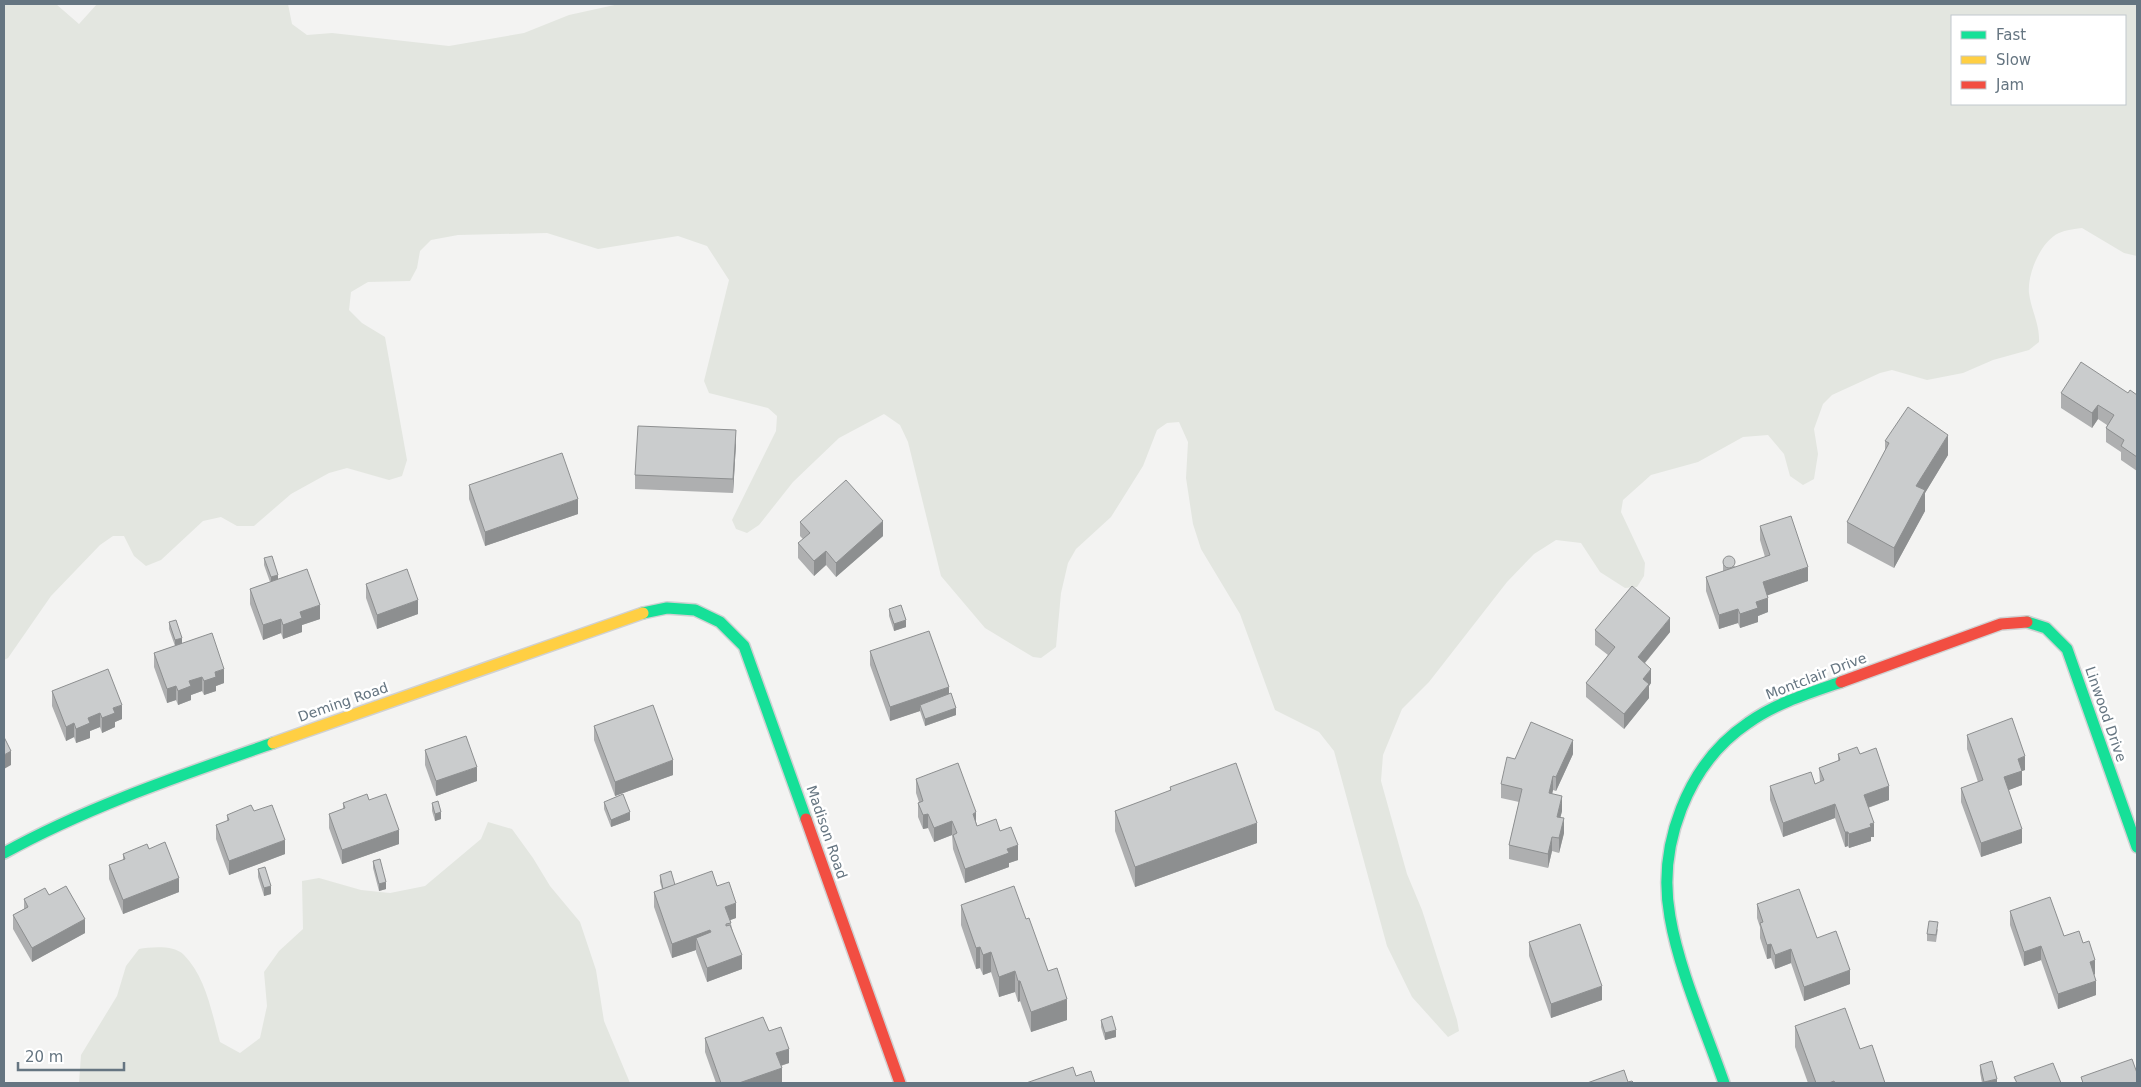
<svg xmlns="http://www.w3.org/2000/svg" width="2141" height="1087" font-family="'DejaVu Sans',sans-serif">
<rect width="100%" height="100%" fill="#f3f3f2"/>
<g fill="#e3e6e0" fill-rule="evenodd">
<path d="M4 4H56L79 24 97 4H288L292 24 307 35 332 33 449 46 524 33 569 15 619 4H2137V256L2124 253 2082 228C2074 229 2066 230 2059 233 2041 241 2027 274 2029 293 2031 310 2040 324 2039 342L2029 350 1993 360 1963 373 1927 380 1892 370 1880 373 1832 395 1823 404 1814 429 1818 454 1814 479 1803 485 1790 476 1784 454 1768 435 1743 437 1698 462 1651 475 1623 500 1621 512 1645 563 1644 576 1637 587 1625 588 1600 572 1581 543 1556 540 1534 554 1507 582 1429 682 1402 709 1383 755 1381 781 1407 874 1422 910 1457 1020 1459 1031 1448 1037 1412 997 1387 946 1334 751 1319 732 1275 710 1240 614 1201 549 1193 524 1186 478 1188 442 1179 422 1167 423 1157 430 1143 466 1111 517 1076 549 1068 563 1061 593 1056 647 1041 658 1033 657 985 628 941 576 908 442 900 425 884 414 839 438 793 482 759 525 747 533 736 529 732 520 776 431 777 416 768 408 709 393 704 381 729 280 707 246 678 236 598 249 547 233 458 235 431 240 420 251 417 268 410 281 368 282 351 292 349 310 362 323 385 337 407 460 402 476 389 480 347 468 329 473 291 494 254 526H237L221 517 203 521 161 560 146 566 134 556 124 536H113L100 545 51 596 8 658 4 660ZM1952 16H2125V104H1952Z"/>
<path d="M488 822 512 829 533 858 550 886 580 922 596 970 604 1021 630 1083H79L81 1055 117 996 126 966 139 949C152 947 174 945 184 955 206 977 212 1014 220 1042L240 1053 260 1038 267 1006 264 972 279 951 303 929 302 881 319 878 361 890 390 893 425 886 481 839Z"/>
</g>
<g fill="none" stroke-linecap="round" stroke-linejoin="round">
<g stroke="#d0d1d2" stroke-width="14">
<g id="fast">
<path d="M643 613 667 608 695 610 720 622 744 646 806 819"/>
<path d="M2027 622 2046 628 2067 649 2137 847"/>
<path d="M4 853C89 806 182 775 273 743"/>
<path d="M1724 1083C1706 1031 1679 970 1670 917 1657 846 1687 764 1748 723 1776 703 1809 693 1841 682"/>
</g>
</g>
<g stroke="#d0d1d2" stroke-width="14">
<path id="slow" d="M273 743 643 613"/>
</g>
<g stroke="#d0d1d2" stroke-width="14">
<g id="jam">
<path d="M1841 682 2001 624 2027 622"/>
<path d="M806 819 900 1083"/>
</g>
</g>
<use href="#fast" stroke="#16e098" stroke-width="11"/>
<use href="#slow" stroke="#ffcf43" stroke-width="11"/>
<use href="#jam" stroke="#f24e42" stroke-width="11"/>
</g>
<g fill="#aeafb0">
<path d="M2061 393H2128L2137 395V471L2121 460V452L2106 442V428L2107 425 2098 419 2092 428 2061 408Z"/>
<path d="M1885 441 1948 455 1925 493V511L1894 568 1847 543V522L1885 451Z"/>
<path d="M736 444 733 493 635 489V475Z"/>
<path d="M469 485 578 514 485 546 469 499Z"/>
<path d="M800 522 883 536 836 577 826 565 814 576 798 558V543L803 539 800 536Z"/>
<path d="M1760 526 1808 581 1767 595 1768 612 1758 616V622L1740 628 1738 623 1719 629 1706 591V577L1723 571V560L1736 567 1765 557 1760 540Z"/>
<path d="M264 558 278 580 320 619 302 625V632L283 639 281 633 263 640 250 604V589L270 582 264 565Z"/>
<path d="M366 584 418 614 377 629 366 598Z"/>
<path d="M889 609 906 627 894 631 889 616Z"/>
<path d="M169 622 182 644 224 683 216 686V691L204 695 202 691 191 695V700L178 705 176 700 167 703 154 667V653L175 646 169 629Z"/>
<path d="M1595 630 1670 632 1645 663 1651 683 1649 686V698L1624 729 1586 697V683L1608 655 1595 645Z"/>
<path d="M870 651 949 694 956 715 925 726 920 711 890 721 870 665Z"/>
<path d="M52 691 122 719 115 722V727L102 733 100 727 90 731V738L76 743 74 737 66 741 52 706Z"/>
<path d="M594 726 673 775 615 796 594 740Z"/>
<path d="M1967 735 2025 770 2022 771V785L2008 790 2022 843 1981 857 1961 802V788L1978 782 1967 749Z"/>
<path d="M425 750 477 781 436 796 425 765Z"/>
<path d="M1573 754 1556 791 1553 790 1552 794 1562 811 1560 818 1564 833 1559 853 1552 851 1548 868 1509 859V845L1519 802 1501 798V784L1515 759Z"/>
<path d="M1838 754H1860L1889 800 1868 808 1874 837H1871V841L1849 848 1848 846 1845 847 1835 818 1783 837 1770 800V786L1815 784 1820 782 1819 768 1838 761Z"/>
<path d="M916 779 976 822 977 826 1000 831 1018 860 1009 863V867L965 883 953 849 952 835 934 842 928 828 923 829 918 817V803L919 802 916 793Z"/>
<path d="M1170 787 1257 843 1135 887 1115 831V811L1170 791Z"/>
<path d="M369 800 399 844 342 864 329 828V814L343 809V803Z"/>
<path d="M604 802 630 820 611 827 604 809Z"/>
<path d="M432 803 441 819 435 821 432 811Z"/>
<path d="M254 811 285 854 229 875 216 839V825L227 821V815Z"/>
<path d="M123 854 179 892 123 914 109 879V865L123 860Z"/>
<path d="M373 861 386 889 379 891 373 868Z"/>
<path d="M258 869 271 894 264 896 258 877Z"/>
<path d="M660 875 675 885 717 886 736 918 730 920 742 969 707 982 696 952V950L672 958 654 907V892L662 889 660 882Z"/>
<path d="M49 895 85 933 32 962 13 929V915L24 909V899Z"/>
<path d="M1757 904 1817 938 1850 984 1804 1001 1791 963 1775 969 1771 958 1767 959 1760 938V927L1757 918Z"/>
<path d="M961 905 1026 919 1067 1020 1031 1032 1020 1001 1018 1002 1015 992 999 997 991 972 983 975 980 968 976 969 961 925Z"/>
<path d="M2010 911 2064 936 2095 974 2094 975 2096 995 2058 1009 2041 960 2024 966 2010 925Z"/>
<path d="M1938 929 1936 942 1927 941V934Z"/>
<path d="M1529 942 1602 1000 1551 1018 1529 956Z"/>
<path d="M1101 1020 1116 1037 1105 1040 1101 1027Z"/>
<path d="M1795 1026 1860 1049 1885 1083H1808L1795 1047Z"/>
<path d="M769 1031 789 1063 781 1066 782 1082 778 1083H716L705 1052V1038Z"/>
<path d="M1980 1065 1997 1083H1982L1980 1072Z"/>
</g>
<g fill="#8d8f90">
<path d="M2098 405V419L2092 428V413Z"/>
<path d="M736 430V444L733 493V479Z"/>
<path d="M1948 435V455L1925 493V511L1894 568V548L1916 486Z"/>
<path d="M578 499V514L485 546V532Z"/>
<path d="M883 521V536L836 577V563Z"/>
<path d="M826 551V565L814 576V561Z"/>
<path d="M1808 567V581L1763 597V582Z"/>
<path d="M278 575V582L271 584V577Z"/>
<path d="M1768 598V612L1758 616V622L1740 628V614L1756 602Z"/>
<path d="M418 600V614L377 629V615Z"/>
<path d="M320 605V619L302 625V632L283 639V625L300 612Z"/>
<path d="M1738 609V623L1719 629V615Z"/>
<path d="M1670 618V632L1638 671V657Z"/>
<path d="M281 619V633L263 640V625Z"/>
<path d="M906 620V627L894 631V624Z"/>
<path d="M182 638V645L175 647V640Z"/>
<path d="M224 669V683L216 686V691L204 695V681L215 672Z"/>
<path d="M1651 669V683L1649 686V698L1624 729V714L1643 679Z"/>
<path d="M202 677V691L191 695V700L178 705V691L189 681Z"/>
<path d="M176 686V700L167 703V689Z"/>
<path d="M949 687V701L920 705V711L890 721V707Z"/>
<path d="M122 705V719L115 722V727L102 733V718L113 708Z"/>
<path d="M956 708V715L925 726V719Z"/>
<path d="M100 713V727L90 731V738L76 743V729L88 718Z"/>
<path d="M74 723V737L66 741V727Z"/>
<path d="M1573 740V754L1556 791V777Z"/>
<path d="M11 751V765L4 769V755Z"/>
<path d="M2025 756V770L2022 771V785L2004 792V777L2018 759Z"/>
<path d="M673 760V775L615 796V782Z"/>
<path d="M477 767V781L436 796V781Z"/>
<path d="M1553 776V790L1549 807V793Z"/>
<path d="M1889 786V800L1864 809V795Z"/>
<path d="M1562 796V811L1557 831V817Z"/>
<path d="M1835 804V818L1783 837V823Z"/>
<path d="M441 812V819L435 821V814Z"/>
<path d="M630 812V820L611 827V820Z"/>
<path d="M976 812V826L973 814Z"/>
<path d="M928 814V828L923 829V815Z"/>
<path d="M1564 818V833L1559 853V838Z"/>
<path d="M952 821V835L934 842V828Z"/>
<path d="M1257 823V843L1135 887V867Z"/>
<path d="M1874 823V837H1871V841L1849 848V834Z"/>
<path d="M2022 829V843L1981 857V843Z"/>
<path d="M399 830V844L342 864V850Z"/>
<path d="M1845 832H1848V846L1845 847Z"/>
<path d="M1552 837V851L1548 868V854Z"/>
<path d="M285 840V854L229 875V861Z"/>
<path d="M1018 845V860L1009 863V867L965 883V869L1007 849Z"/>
<path d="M179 878V892L123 914V900Z"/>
<path d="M386 882V889L379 891V884Z"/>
<path d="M271 886V894L264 896V888Z"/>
<path d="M736 903V918L725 922V907Z"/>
<path d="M85 919V933L32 962V948Z"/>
<path d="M710 930V945L696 938V950L672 958V944Z"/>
<path d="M1771 944V958L1767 959V945Z"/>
<path d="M2041 946V960L2024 966V952Z"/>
<path d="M980 947V968L976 969V948Z"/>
<path d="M1791 949V963L1775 969V955Z"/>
<path d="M991 952V972L983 975V955Z"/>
<path d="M742 955V969L707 982V968Z"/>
<path d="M2095 960V974L2090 977V962Z"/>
<path d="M1850 970V984L1804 1001V987Z"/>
<path d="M1015 971V992L999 997V977Z"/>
<path d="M1018 981H1020V1001L1018 1002Z"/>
<path d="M2096 981V995L2058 1009V994Z"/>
<path d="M1602 986V1000L1551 1018V1004Z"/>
<path d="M1067 999V1020L1031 1032V1012Z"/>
<path d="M1116 1030V1037L1105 1040V1033Z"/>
<path d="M789 1049V1063L776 1067V1053Z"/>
<path d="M782 1068V1082L778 1083H739Z"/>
<path d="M1997 1079V1083H1984V1082Z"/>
</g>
<g fill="#cacccd" stroke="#8d8f90">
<path d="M2081 362 2128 393 2130 390 2137 395V457L2121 446 2124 440 2106 428 2114 415 2098 405 2092 413 2061 393Z"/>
<path d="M1908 407 1948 435 1916 486 1925 490 1894 548 1847 522 1889 443 1885 441Z"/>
<path d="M638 426 736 430 733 479 635 475Z"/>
<path d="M562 453 578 499 485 532 469 485Z"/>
<path d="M846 480 883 521 836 563 826 551 814 561 798 543 810 533 800 522Z"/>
<path d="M1791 516 1808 567 1763 582 1768 598 1756 602 1758 608 1740 614 1738 609 1719 615 1706 577 1770 555 1760 526Z"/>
<circle cx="1729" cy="562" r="6"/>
<path d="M272 556 278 575 271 577 264 558Z"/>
<path d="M307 569 320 605 300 612 302 618 283 625 281 619 263 625 250 589Z"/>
<path d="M407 569 418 600 377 615 366 584Z"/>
<path d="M1632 586 1670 618 1638 657 1651 669 1643 679 1649 684 1624 714 1586 683 1615 647 1595 630Z"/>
<path d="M901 605 906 620 894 624 889 609Z"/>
<path d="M176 620 182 638 175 640 169 622Z"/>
<path d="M929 631 949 687 890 707 870 651Z"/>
<path d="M212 633 224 669 215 672 216 677 204 681 202 677 189 681 191 686 178 691 176 686 167 689 154 653Z"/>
<path d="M108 669 122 705 113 708 115 713 102 718 100 713 88 718 90 723 76 729 74 723 66 727 52 691Z"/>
<path d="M951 693 956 708 925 719 920 705Z"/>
<path d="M653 705 673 760 615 782 594 726Z"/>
<path d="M2012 718 2025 756 2018 759 2022 771 2004 777 2022 829 1981 843 1961 788 1983 780 1967 735Z"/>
<path d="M1531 722 1573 740 1556 777 1553 776 1549 793 1562 796 1557 817 1564 818 1559 838 1552 837 1548 854 1509 845 1522 789 1501 784 1507 757 1515 759Z"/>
<path d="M466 736 477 767 436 781 425 750Z"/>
<path d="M4 737 11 751 4 755Z"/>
<path d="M1857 747 1860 754 1876 748 1889 786 1864 795 1874 823 1870 824 1871 827 1849 834 1848 832H1845L1835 804 1783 823 1770 786 1811 772 1815 784 1824 780 1819 768 1840 760 1838 754Z"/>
<path d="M958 763 976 812 973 814 977 826 996 819 1000 831 1011 827 1018 845 1007 849 1009 853 965 869 953 835 957 833 952 821 934 828 928 814 923 815 918 803 923 801 916 779Z"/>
<path d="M1236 763 1257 823 1135 867 1115 811 1171 790 1170 787Z"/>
<path d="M367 794 369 800 386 794 399 830 342 850 329 814 345 808 343 803Z"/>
<path d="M623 794 630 812 611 820 604 802Z"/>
<path d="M438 801 441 812 435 814 432 803Z"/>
<path d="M251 805 254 811 272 805 285 840 229 861 216 825 229 820 227 815Z"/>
<path d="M165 842 179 878 123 900 109 865 125 859 123 854 147 844 149 849Z"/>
<path d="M380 859 386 882 379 884 373 861Z"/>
<path d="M265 867 271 886 264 888 258 869Z"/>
<path d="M671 871 675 885 663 889 660 875Z"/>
<path d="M712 871 717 886 729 882 736 903 725 907 731 923 726 924V926L730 925 742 955 707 968 696 938 711 932 710 930 672 944 654 892Z"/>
<path d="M66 886 85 919 32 948 13 915 28 907 24 899 45 888 49 895Z"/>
<path d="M1014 886 1026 919 1029 918 1048 971 1057 968 1067 999 1031 1012 1020 981H1018L1015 971 999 977 991 952 983 955 980 947 976 948 961 905Z"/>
<path d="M1799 889 1817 938 1836 931 1850 970 1804 987 1791 949 1775 955 1771 944 1767 945 1760 923 1763 922 1757 904Z"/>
<path d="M2050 897 2064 936 2079 931 2083 943 2089 941 2095 960 2090 962 2096 981 2058 994 2041 946 2024 952 2010 911Z"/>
<path d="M1929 921 1938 922 1936 935 1927 934Z"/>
<path d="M1580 924 1602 986 1551 1004 1529 942Z"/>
<path d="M1845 1008 1860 1049 1872 1045 1885 1083H1835L1834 1081 1829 1083H1816L1795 1026Z"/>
<path d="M1112 1016 1116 1030 1105 1033 1101 1020Z"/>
<path d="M763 1017 769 1031 781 1027 789 1049 776 1053 782 1068 739 1083H721L705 1038Z"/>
<path d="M2132 1059 2137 1073V1083H2083L2081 1077Z"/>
<path d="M1992 1061 1997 1079 1984 1082 1980 1065Z"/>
<path d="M2053 1063 2061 1083H2017L2014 1077Z"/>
<path d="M1073 1067 1076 1076 1091 1071 1095 1083H1026Z"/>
<path d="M1624 1070 1628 1082 1632 1081 1634 1083H1587Z"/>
</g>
<g text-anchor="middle" stroke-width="5" stroke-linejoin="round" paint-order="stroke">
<g font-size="14" fill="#657581" stroke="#fff">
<text transform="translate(1816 676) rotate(-21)" y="5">Montclair Drive</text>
<text transform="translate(343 702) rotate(-19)" y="5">Deming Road</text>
<text transform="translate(2106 714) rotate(71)" y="5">Linwood Drive</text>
<text transform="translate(827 832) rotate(71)" y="5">Madison Road</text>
</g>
</g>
<rect width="2141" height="1087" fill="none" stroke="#657581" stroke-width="10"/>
<rect x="1951" y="15" width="175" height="90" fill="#ffffff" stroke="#c1c8cd"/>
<rect x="1961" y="31" width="25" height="8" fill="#16e098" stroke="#c1c8cd"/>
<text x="1996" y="40" font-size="15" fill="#657581">Fast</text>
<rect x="1961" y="56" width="25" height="8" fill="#ffcf43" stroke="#c1c8cd"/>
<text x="1996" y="65" font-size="15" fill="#657581">Slow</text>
<rect x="1961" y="81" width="25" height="8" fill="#f24e42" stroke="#c1c8cd"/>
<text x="1996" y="90" font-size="15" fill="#657581">Jam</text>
<path d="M18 1062v8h106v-8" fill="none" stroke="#657581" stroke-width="2.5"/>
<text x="25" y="1062" font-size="15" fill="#657581" stroke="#ffffff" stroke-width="4" paint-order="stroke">20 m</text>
</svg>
